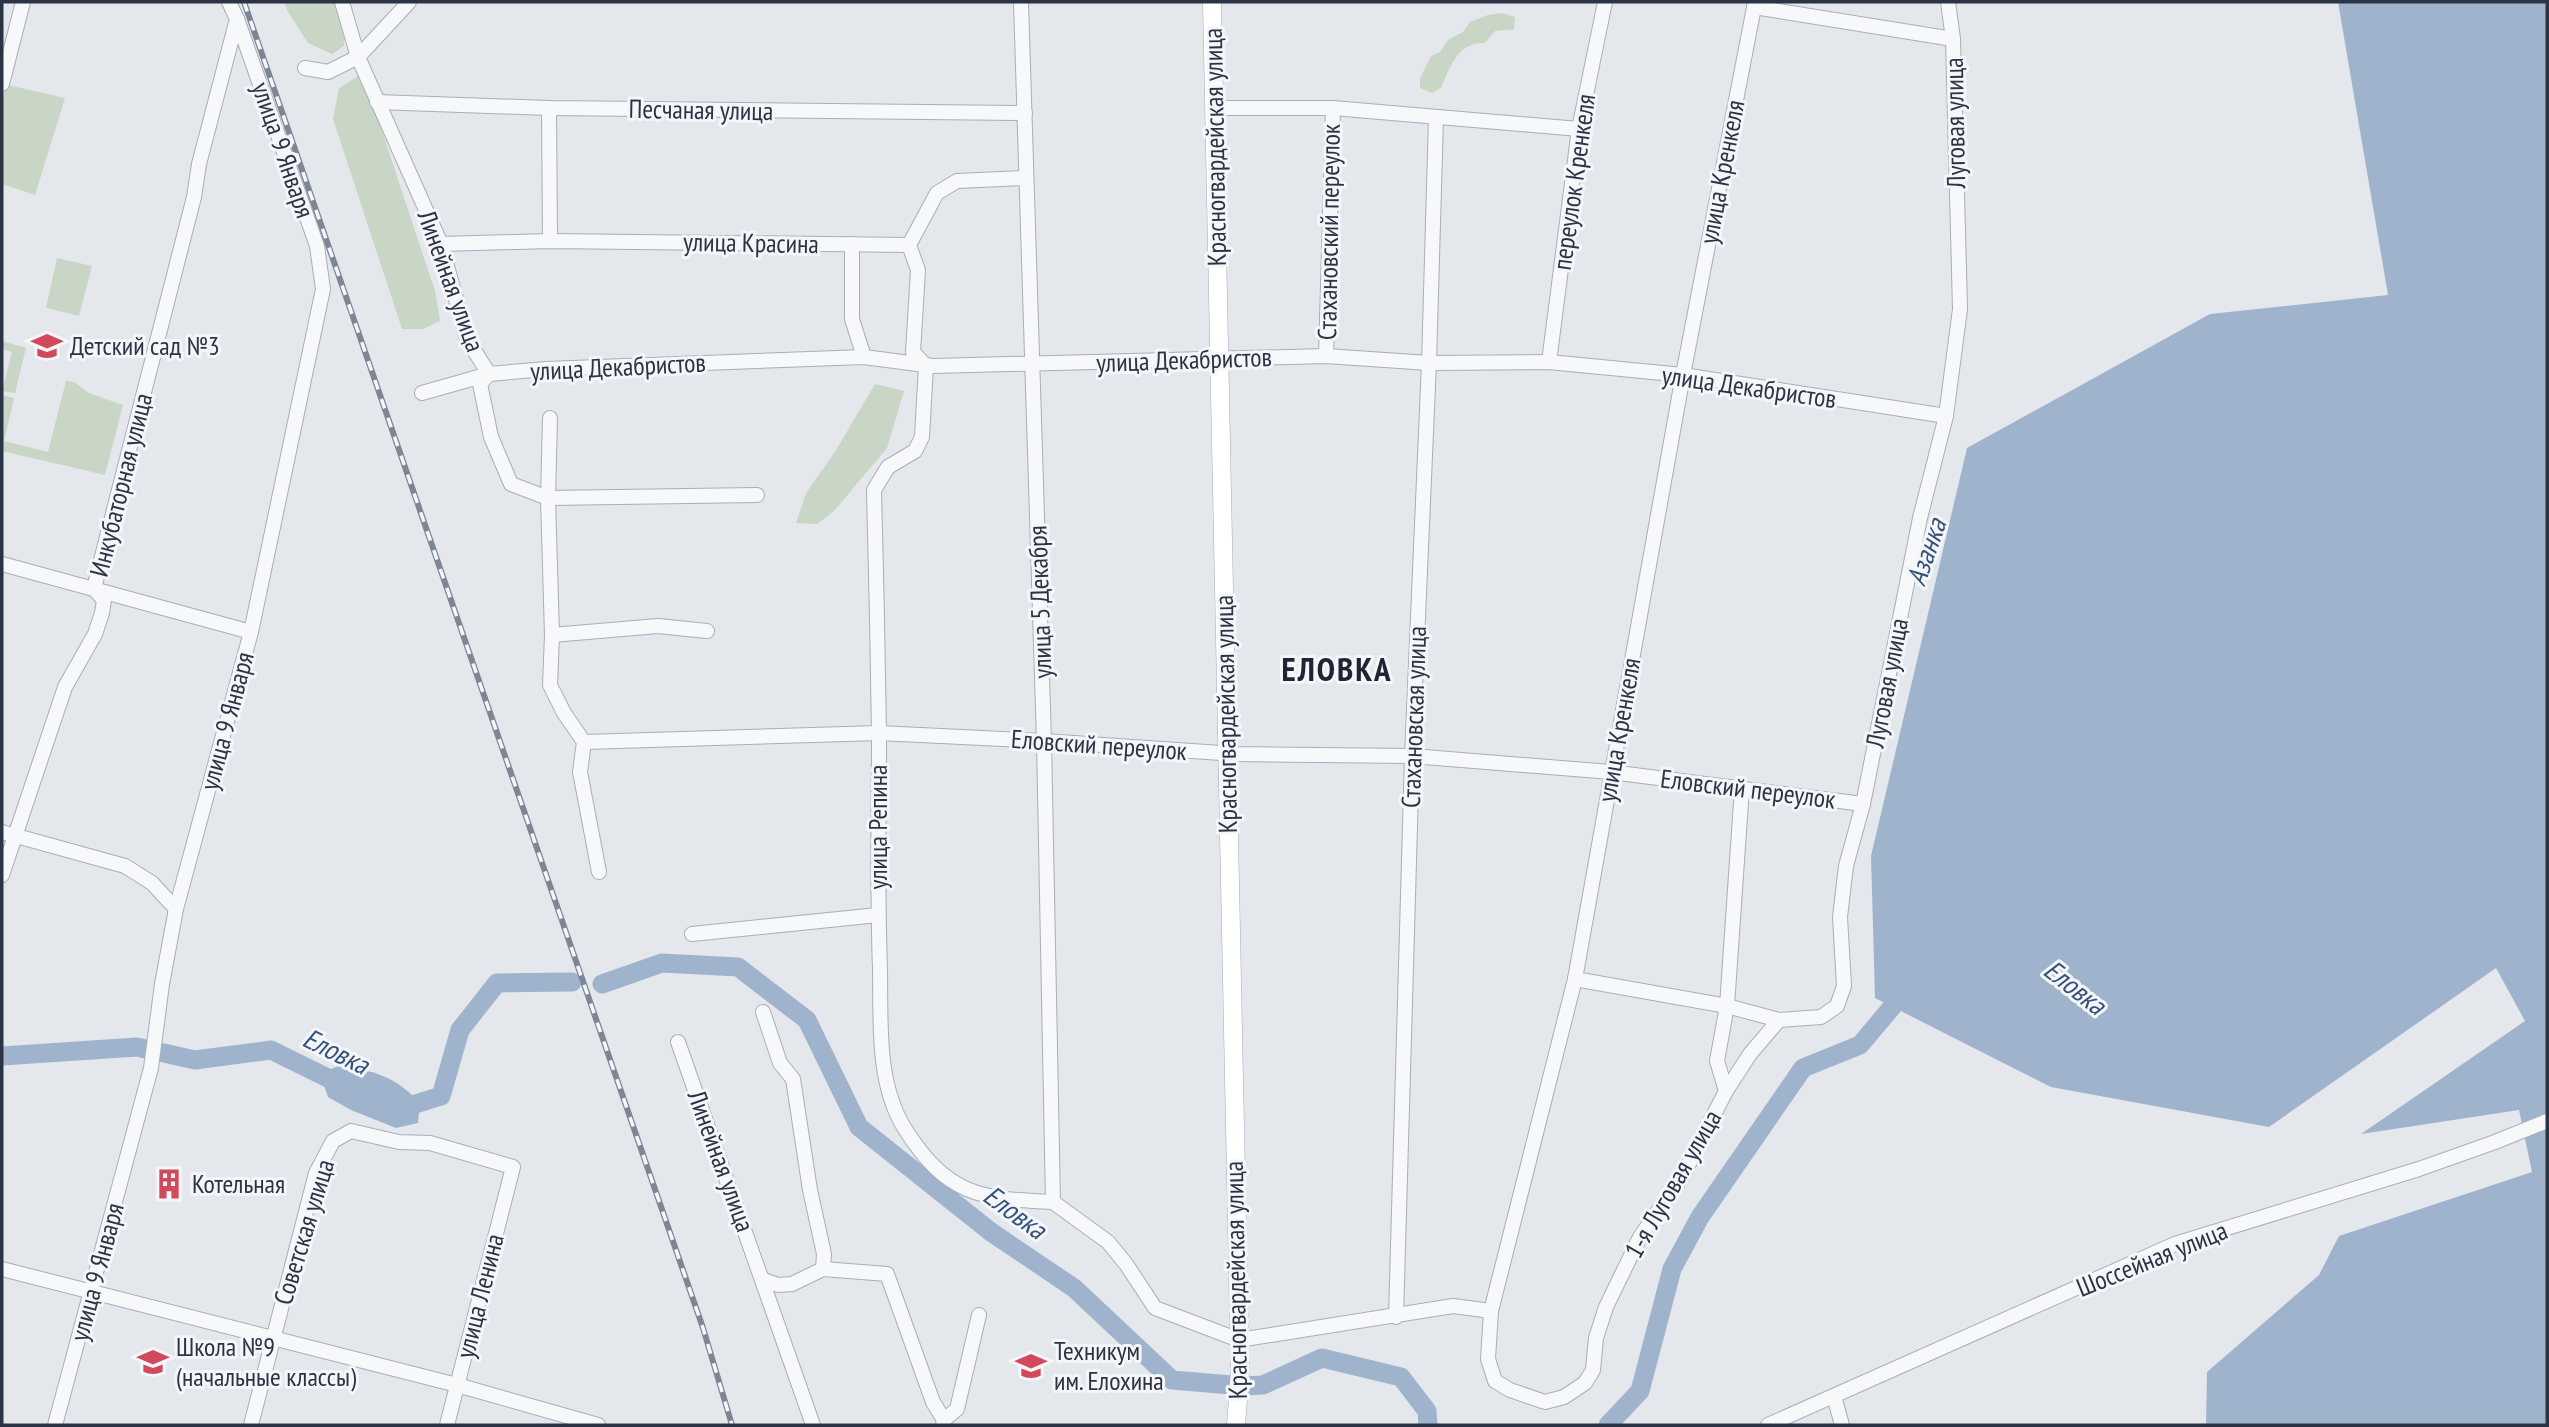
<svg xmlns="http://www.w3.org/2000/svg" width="2549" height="1427" font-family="'PT Sans Narrow',sans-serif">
<rect width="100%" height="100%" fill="#e4e7ec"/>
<g fill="#c9d6c5">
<path d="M284 2H336L345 28 344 46 332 54 308 43 288 12Z"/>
<path d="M1502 13 1515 17 1514 29 1495 31 1485 43C1458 41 1450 67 1441 88L1432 93 1420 88V78L1431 56 1440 52 1448 40 1463 32 1470 22 1488 15Z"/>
<path d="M358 76 380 125 435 291 440 321 423 329H402L333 119 339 88Z"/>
<path d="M8 85 65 98 35 195 2 184V98Z"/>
<path d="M57 258 92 266 79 316 46 308Z"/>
<path d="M2 341 26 348 15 393 2 391 12 352 2 349Z"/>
<path d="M66 381 74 382 89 393 123 405 105 475 2 451V395L14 398 4 441 48 452Z"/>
<path d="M875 384 904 391 887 448 834 511 817 524 796 523 806 493 835 452Z"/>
</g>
<g fill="#9fb4cc">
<path d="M2338 2H2547V1425H2206L2207 1372 2319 1275 2339 1236 2532 1172 2519 1110 2361 1134 2525 1021 2496 968 2269 1127 2051 1087 1875 998 1871 856 1967 448 2210 314 2388 295Z"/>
<path d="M338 1066C373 1070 395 1076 420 1103L418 1123 396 1128 351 1110 328 1097 320 1074Z"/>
</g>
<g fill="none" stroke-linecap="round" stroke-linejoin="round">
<g stroke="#9fb4cc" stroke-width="19">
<path d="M602 984 662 963 738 967 807 1020 859 1127 991 1232 1074 1288 1172 1380 1243 1386 1263 1385 1322 1358 1401 1377 1427 1411 1428 1425"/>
<path d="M2 1056 137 1047 195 1060 271 1050 344 1086"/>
<path d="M396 1110 441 1096 460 1030 497 983 572 982"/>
<path d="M1608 1425 1640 1391 1672 1269 1700 1217 1803 1068 1860 1045 1908 988"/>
</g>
<g stroke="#a9aeb7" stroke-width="16">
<g id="minor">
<path d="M342 2 358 57 441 244 467 339 489 374 480 384 491 437 511 484 548 498 552 635 550 685 564 713 584 742 580 772 599 872"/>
<path d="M1021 2 1044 741 1053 1202"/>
<path d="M1754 7 1953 39"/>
<path d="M305 68 328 72 358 57 409 2"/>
<path d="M2 84 23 2"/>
<path d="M377 102 549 108 1025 113"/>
<path d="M549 108 550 241"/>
<path d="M1213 108H1333L1579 129"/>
<path d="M441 244 550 241 909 245 937 193 957 181 1025 178"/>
<path d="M852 244V319L864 357"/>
<path d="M909 245 918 270 913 352 926 366 922 437 915 451 888 467 874 490C876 572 878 653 879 735 879 813 877 891 880 969 881 1021 876 1083 905 1129 947 1195 979 1199 1053 1202"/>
<path d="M1326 356 1333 108"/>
<path d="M1549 362 1579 129 1605 2"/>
<path d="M422 393 489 374 546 369 864 357 933 366 1326 356 1429 363 1549 362 1683 375 1946 416"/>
<path d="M550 418 548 498 757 495"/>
<path d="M2 564 251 632"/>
<path d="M552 635 658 626 707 631"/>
<path d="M584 742 879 733 1044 741 1236 754 1412 756 1611 772 1863 804"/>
<path d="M1742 788 1727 1006 1717 1061 1726 1091 1682 1177 1640 1237 1606 1307 1596 1338 1593 1370 1585 1383 1564 1397 1545 1402 1510 1390 1495 1381 1488 1359 1491 1311 1575 979 1683 375 1755 2"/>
<path d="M2 832 125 866 152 883 176 909"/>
<path d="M2 875 65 687 95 634 102 613 104 600 94 589 98 572 194 197 199 164 237 19 229 2"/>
<path d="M692 934 878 915"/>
<path d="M1575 979 1727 1006 1779 1020"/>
<path d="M763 1012 780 1063 793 1079 810 1190 824 1254 823 1269"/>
<path d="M678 1042 813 1425"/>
<path d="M1726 1091 1750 1054 1779 1020 1821 1017 1837 1006 1844 986 1840 917 1846 866 1863 804 1920 518 1946 416 1960 309 1953 39 1948 2"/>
<path d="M1053 1202 1108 1242 1126 1264 1155 1308 1239 1340 1453 1306 1491 1311"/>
<path d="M2 1269 457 1385 598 1425"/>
<path d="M764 1280 778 1285 792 1284 823 1269 887 1274 933 1402 944 1420"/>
<path d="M1396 1317 1412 756 1429 363 1436 118"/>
<path d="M1834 1396 1842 1425"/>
<path d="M55 1425 151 1068 162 984 176 909 251 632 323 289 317 246 237 19"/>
<path d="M251 1425 316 1173 333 1141 351 1131 399 1142 430 1143 513 1167 447 1425"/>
<path d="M943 1425 944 1420 957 1409 979 1315"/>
<path d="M1768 1425 2175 1244 2419 1169 2495 1142 2547 1121"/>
</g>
</g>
<g stroke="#a3abb8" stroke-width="19">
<path id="major" d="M1212 2 1240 1372 1236 1425"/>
</g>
<use href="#minor" stroke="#f7f8fa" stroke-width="14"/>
<use href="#major" stroke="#fff" stroke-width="18"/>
<g stroke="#7d8696" stroke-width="6">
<path id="rail" d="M244 2 703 1328 732 1425"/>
</g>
<use href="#rail" stroke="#f4f6f9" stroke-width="3.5" stroke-dasharray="10" stroke-linecap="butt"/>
</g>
<defs>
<g id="school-bare" transform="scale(2.415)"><path d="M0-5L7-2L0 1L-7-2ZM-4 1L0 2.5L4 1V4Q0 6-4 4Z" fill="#d1495b" stroke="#f4f6f9" stroke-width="2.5" paint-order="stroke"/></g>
<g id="building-bare" transform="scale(2.415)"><path d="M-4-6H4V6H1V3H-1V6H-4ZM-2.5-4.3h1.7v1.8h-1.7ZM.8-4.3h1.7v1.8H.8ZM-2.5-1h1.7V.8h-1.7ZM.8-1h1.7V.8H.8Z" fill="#d1495b" stroke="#f4f6f9" stroke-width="2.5" paint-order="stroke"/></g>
<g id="university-bare" transform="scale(2.415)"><path d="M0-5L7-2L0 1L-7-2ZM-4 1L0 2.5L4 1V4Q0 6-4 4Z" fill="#d1495b" stroke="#f4f6f9" stroke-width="2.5" paint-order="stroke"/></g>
</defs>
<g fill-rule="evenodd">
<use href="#school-bare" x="47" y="346"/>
<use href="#building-bare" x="169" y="1184"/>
<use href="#school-bare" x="153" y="1362"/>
<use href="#university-bare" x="1031" y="1366"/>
</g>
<g text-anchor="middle" stroke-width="6" stroke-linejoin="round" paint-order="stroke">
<g font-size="26" fill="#2b3445" stroke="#f4f6f9">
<text transform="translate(701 110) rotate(1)" y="9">Песчаная улица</text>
<text transform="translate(1955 123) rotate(-91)" y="9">Луговая улица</text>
<text transform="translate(1215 147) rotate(-91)" y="9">Красногвардейская улица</text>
<text transform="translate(283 150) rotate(71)" y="9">улица 9 Января</text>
<text transform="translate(1722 172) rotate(-79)" y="9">улица Кренкеля</text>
<text transform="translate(1574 182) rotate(-82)" y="9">переулок Кренкеля</text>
<text transform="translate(1329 232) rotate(-89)" y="9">Стахановский переулок</text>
<text transform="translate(751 243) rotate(1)" y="9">улица Красина</text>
<text transform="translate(451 281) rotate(70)" y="9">Линейная улица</text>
<text transform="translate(1184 360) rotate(-2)" y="9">улица Декабристов</text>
<text transform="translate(618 367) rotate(-3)" y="9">улица Декабристов</text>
<text transform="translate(1749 387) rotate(8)" y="9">улица Декабристов</text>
<text transform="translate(121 485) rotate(-76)" y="9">Инкубаторная улица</text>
<text transform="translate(1040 602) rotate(-92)" y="9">улица 5 Декабря</text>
<text transform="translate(1887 683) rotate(-79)" y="9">Луговая улица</text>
<text transform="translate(1226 714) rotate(-91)" y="9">Красногвардейская улица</text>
<text transform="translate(1414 717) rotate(-88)" y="9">Стахановская улица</text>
<text transform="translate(227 721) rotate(-75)" y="9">улица 9 Января</text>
<text transform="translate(1619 730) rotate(-80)" y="9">улица Кренкеля</text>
<text transform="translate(1099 745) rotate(4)" y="9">Еловский переулок</text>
<text transform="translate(1748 789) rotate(7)" y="9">Еловский переулок</text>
<text transform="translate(878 827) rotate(-90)" y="9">улица Репина</text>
<text transform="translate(721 1161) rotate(70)" y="9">Линейная улица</text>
<text transform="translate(1673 1184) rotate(-60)" y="9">1-я Луговая улица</text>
<text transform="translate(304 1232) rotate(-73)" y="9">Советская улица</text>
<text transform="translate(2152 1259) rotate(-22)" y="9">Шоссейная улица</text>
<text transform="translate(97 1272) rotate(-75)" y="9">улица 9 Января</text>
<text transform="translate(1236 1280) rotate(-91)" y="9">Красногвардейская улица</text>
<text transform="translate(480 1296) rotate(-76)" y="9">улица Ленина</text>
</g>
<g font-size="26" fill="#2b3445" stroke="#f4f6f9" text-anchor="start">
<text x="70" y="355">Детский сад №3</text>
<text x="192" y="1193">Котельная</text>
<text x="176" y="1356">Школа №9<tspan x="176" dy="30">(начальные классы)</tspan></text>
<text x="1054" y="1360">Техникум<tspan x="1054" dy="30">им. Елохина</tspan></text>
</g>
<g font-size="28" font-style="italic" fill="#34527a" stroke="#f4f6f9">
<text transform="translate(1926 552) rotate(-71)" y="10">Азанка</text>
<text transform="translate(2075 987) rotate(38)" y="10">Еловка</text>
<text transform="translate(336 1051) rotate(26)" y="10">Еловка</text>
<text transform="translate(1015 1212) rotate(36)" y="10">Еловка</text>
</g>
<g font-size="33" font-weight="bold" letter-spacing="2" fill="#1d2536" stroke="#f4f6f9">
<text x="1337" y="681">ЕЛОВКА</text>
</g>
</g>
<rect width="2549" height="1427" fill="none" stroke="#2b3445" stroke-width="7"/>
</svg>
